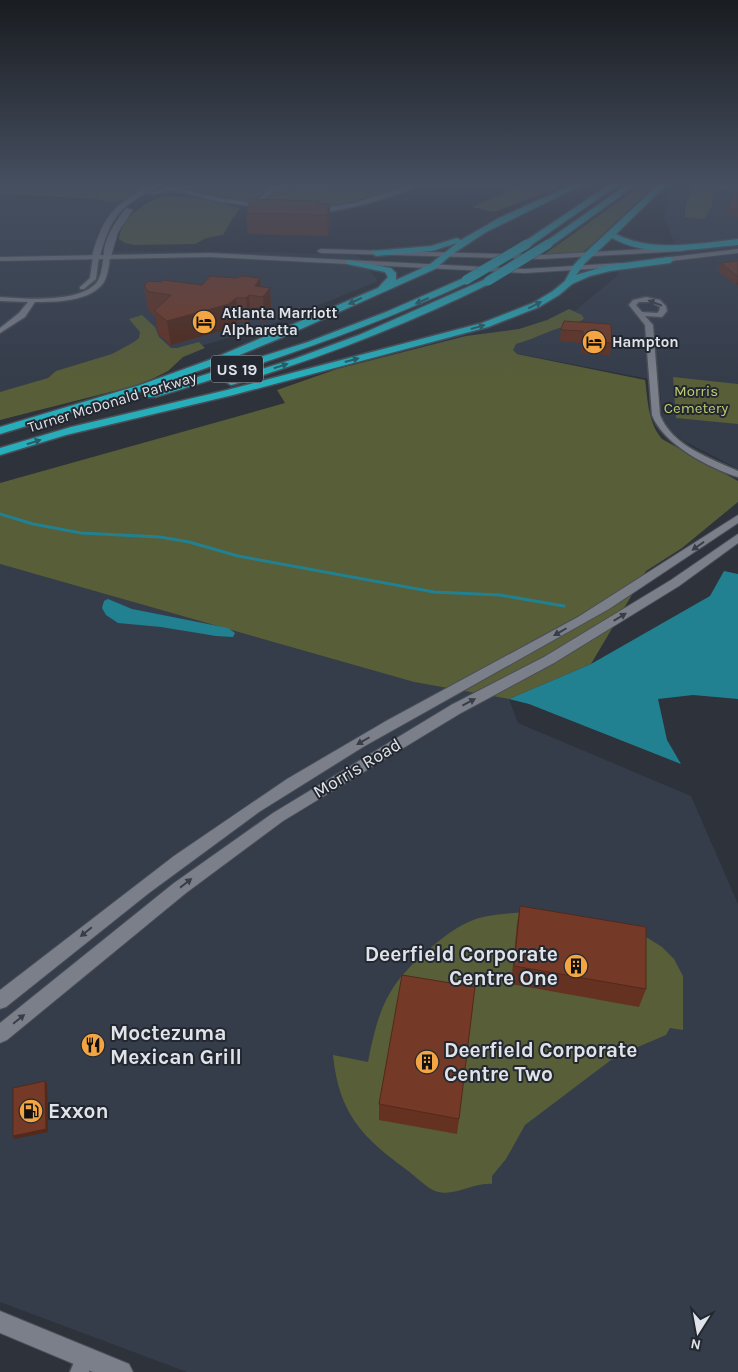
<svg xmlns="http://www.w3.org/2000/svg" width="738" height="1372" font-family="Karla,sans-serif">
<rect width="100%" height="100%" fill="#2d323b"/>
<g fill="#353d4b">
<path d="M684 184H725L738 186V469L684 441 669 430 663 420 659 381 483 347 532 331 575 311 616 277 625 263 678 253 664 217 671 191Z"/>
<path d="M0 195 132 203 110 222 103 251 272 252 357 255 378 281 263 328 0 403Z"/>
<path d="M0 564 414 682 509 699 518 723 691 796 738 904V1372H187L0 1302Z"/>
</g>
<g fill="#585e37">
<path d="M0 184H144L150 185C133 195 118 208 98 199L3 194 0 192Z"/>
<path d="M180 184H411C389 192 366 202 342 205 291 213 237 200 187 189L181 187Z"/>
<path d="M524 184H567L494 212 472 207Z"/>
<path d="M643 184H656L588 248 581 253 545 254Z"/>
<path d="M693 184H738V191L720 189 713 190 712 205 704 219 685 217V208Z"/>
<path d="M163 196 197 198 240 208 232 219 223 235 206 238 195 244 134 245 125 243 119 239C122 217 144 203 163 196Z"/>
<path d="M569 309 582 315 584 319C572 326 558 327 546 333 535 337 527 341 516 344L513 350 517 354 645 380C648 402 648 422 662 439L738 481V502L682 548 646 571 591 664 509 699 414 682 0 564V483L285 403 277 390 337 369 466 336 519 329 547 320Z"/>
<path d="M142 315 155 327 159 337 171 348H177L199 342 205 348 183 357 168 371 154 378 134 386 0 420V392L48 378 56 371 112 354 134 342 139 338 140 332 129 319Z"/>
<path d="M673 377 738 384V424L676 418Z"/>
<path d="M525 912 638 932 662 947 674 959 683 976V1030L670 1028 666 1035 626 1052 611 1060 525 1125 506 1159 492 1176V1184C473 1182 454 1198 435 1191 426 1187 415 1176 407 1170 362 1137 339 1114 333 1055L368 1062C379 1005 389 982 434 945 448 933 465 921 483 917 497 914 512 913 525 912Z"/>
</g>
<g fill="#218191">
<path d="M724 571 738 574V699L693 695 658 699 667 740 681 764 529 704 509 699 591 664 710 596Z"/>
<path d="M108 599 132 609 228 628 235 633 233 637 216 636 161 627 118 623 106 615 102 608 104 601Z"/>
</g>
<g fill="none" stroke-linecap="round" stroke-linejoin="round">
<path stroke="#218191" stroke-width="3" d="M0 514 33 524 81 533 160 537 189 542 238 556 434 592 500 595 564 606"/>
<g stroke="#4a4e56" stroke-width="3">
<g id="minor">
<path d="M156 184 220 198 253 203 270 189 282 184H327V187L324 189 297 188 288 185 274 191 259 203 267 205 268 206 265 208 220 202 173 190 148 195V193L167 189 156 186Z"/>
<path d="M412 184H420C405 194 327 218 312 210L354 203Z"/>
<path d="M96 254 99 256 96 279 84 289H80V287L90 278 93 256Z"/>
<path d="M107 254 110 256C109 265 108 275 104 282 91 302 55 302 35 302L25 317 0 333V328L19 313 28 302 0 301V297C24 299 81 303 97 282 102 275 102 264 104 256Z"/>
<path d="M646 297 660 300 666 306 667 311 662 317 645 316 653 325 660 415C672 446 710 458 738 471V477C709 468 663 444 652 415L645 325 629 305 633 300ZM639 302H650L660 307 659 311 657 313 642 312 636 305Z"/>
<path d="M86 1348 93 1350 95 1357 89 1372H70L79 1350Z"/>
</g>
</g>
<g stroke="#4a4e56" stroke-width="2">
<g id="tertiary">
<path d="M154 184H162C155 190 146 193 138 198 114 211 107 231 100 256L93 258 92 256C103 215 116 202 154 184Z"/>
<path d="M126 208 133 210 118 232 111 256 104 258C102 241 116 221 126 208Z"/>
<path d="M738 515V523L609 609 363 747 259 812 149 893 6 1007 0 1009V990L174 856 287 779 386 721 578 617Z"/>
<path d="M738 534V543L679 586 554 663 461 713 283 821 186 893 7 1040 0 1043V1023L174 883 273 813 451 705 544 657 671 580Z"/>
<path d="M0 1311 129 1364 133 1372H93L0 1333Z"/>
</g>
</g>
<g stroke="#4a4e56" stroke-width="2">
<g id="secondary">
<path d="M681 247 685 249 684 251 541 259 321 253 317 251 321 249 541 255Z"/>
<path d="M738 249V253L654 263 650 261 654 259Z"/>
<path d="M210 253 525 269 621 263 625 265 621 267 525 273 210 257 0 261V257Z"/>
</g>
</g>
<g stroke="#4a4e56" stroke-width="3">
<g id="motorway">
<path d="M574 184H584L486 232 451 255 435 269 283 337 220 363 148 389 0 434V427L140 385 212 359 378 288 388 277 385 272 347 264V260L391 268 396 273V280L429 265 457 243 432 251 376 256 372 253 373 251 431 246 457 238 461 240 499 218Z"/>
<path d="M610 184H619L530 246H524V242Z"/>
<path d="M628 184H637L551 246H545V242Z"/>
<path d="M659 184H667L616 234C652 253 699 243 738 239V245C698 248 649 259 612 238L585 263 576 275 609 265 670 257 674 260 670 263 610 271 590 276 572 284 559 295 539 307 488 327 233 395 66 435 0 455V448L71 427 227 390 482 323 533 303 553 291 565 281 573 266 584 254Z"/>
<path d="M466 277 470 280 469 282C367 329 262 365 155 397H147L146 395 147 393 308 342 386 312Z"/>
<path d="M488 278 492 281 491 283C408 324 323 357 235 384L231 385 226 382 227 380 294 359 359 335Z"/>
</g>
</g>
<use href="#minor" fill="#7a7f8a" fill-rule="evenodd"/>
<use href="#tertiary" fill="#7a7f8a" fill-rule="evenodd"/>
<use href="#secondary" fill="#7a7f8a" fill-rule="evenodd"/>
<use href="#motorway" fill="#27aebb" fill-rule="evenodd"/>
<g stroke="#4a4e56" stroke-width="10" stroke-linecap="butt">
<g id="motorway-bridge">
<path d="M466 280 527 244"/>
<path d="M488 281 548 244"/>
</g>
</g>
<use href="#motorway-bridge" stroke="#27aebb" stroke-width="9"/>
</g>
<g fill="#653222">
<path d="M738 190V217L726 215 728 208Z"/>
<path d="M320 201V204H330V225L328 236 248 234 246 213Z"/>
<path d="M738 261V285H736L718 271 721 263Z"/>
<path d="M236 278H260L261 287 270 288 271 311 265 321 251 319 248 322 238 321 231 328 171 345 158 334 155 316 153 315 148 309 144 286 202 285Z"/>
<path d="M564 321 612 343 609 355 581 353V343L562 341 560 340 561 329Z"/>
<path d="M520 906 646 989 639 1007 511 984 517 924Z"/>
<path d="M379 1104 459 1119 457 1134 379 1120Z"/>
</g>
<g fill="#52291b">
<path d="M330 204V225L328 236 327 215Z"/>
<path d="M738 277V285H736Z"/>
<path d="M260 278 262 297 255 286Z"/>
<path d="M270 288 271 311 265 321 263 297Z"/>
<path d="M249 295 251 319 248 322 246 298Z"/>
<path d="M236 298 238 321 231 328 171 345 167 321Z"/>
<path d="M45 1081 47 1084 48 1132 14 1139 13 1136Z"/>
</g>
<g fill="#753a27" stroke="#52291b">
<path d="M733 190H738V209L728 208Z"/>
<path d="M251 199 320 201 319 204H330L327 215 246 213Z"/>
<path d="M738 261V277L721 263Z"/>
<path d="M210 276 236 278 242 276 260 278 255 286 270 288 263 297 249 295 246 298H236L229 304 167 321 154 311 171 295 149 292 144 286 148 281 161 282 163 280 202 285Z"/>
<path d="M564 321 609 324 611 325 612 343 583 341V331L563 330 561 329Z"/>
<path d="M520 906 646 927V989L514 966Z"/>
<path d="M402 975 475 987 459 1119 379 1104Z"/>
<path d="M45 1081 46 1129 13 1136V1088Z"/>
</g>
<defs><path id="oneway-solid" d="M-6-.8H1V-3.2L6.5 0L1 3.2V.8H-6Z" transform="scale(1.25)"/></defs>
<g fill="#255e68">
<use href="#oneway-solid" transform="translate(355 301) rotate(155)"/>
<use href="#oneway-solid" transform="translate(422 301) rotate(156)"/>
<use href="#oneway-solid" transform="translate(535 305) rotate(-27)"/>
<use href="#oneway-solid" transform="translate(478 327) rotate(-16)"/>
<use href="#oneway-solid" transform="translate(352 360) rotate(-15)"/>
<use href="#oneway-solid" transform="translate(281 366) rotate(-18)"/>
<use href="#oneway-solid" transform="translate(34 442) rotate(-17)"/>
</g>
<g fill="#393e46">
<use href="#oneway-solid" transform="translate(655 303) rotate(-159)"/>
<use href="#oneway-solid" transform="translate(698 546) rotate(145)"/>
<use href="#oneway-solid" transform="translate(620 617) rotate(-31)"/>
<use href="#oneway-solid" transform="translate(560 632) rotate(150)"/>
<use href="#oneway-solid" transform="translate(469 702) rotate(-28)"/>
<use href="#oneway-solid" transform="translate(363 741) rotate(150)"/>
<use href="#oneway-solid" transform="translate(186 883) rotate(-38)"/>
<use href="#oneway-solid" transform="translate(86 932) rotate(141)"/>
<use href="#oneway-solid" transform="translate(19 1019) rotate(-39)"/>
</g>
<linearGradient id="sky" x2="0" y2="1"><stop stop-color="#191c20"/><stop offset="0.49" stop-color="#464f60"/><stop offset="1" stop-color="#464f60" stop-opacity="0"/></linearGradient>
<rect width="738" height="376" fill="url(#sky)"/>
<defs>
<g id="hotel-disc" transform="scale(1.25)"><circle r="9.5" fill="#f2a542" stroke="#232830"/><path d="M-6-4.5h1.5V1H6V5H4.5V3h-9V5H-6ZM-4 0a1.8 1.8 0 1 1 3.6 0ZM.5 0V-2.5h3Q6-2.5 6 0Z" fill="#111"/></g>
<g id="building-disc" transform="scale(1.25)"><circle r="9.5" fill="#f2a542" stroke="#232830"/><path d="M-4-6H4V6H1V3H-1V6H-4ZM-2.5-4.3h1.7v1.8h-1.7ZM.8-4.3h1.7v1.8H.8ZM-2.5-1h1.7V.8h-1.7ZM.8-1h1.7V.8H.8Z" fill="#111"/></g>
<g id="restaurant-disc" transform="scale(1.25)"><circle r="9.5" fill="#f2a542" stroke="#232830"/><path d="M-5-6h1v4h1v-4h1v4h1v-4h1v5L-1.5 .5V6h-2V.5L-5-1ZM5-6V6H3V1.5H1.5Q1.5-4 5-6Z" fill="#111"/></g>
<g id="fuel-disc" transform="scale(1.25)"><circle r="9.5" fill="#f2a542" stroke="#232830"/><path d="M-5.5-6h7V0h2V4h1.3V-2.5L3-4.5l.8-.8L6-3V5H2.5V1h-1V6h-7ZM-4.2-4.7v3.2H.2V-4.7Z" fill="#111"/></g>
</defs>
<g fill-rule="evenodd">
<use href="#hotel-disc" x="204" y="322"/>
<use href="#hotel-disc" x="594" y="342"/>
<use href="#building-disc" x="576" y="966"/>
<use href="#restaurant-disc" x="93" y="1045"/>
<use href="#building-disc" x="427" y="1062"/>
<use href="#fuel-disc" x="31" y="1111"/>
</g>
<g text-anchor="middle" stroke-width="4" stroke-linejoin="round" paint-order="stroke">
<g font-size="15" font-weight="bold" fill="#e0e3e9" stroke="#232830" text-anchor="start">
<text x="222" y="318">Atlanta Marriott<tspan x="222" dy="17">Alpharetta</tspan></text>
<text x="612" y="347">Hampton</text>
</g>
<g font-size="15" fill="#becc70" stroke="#232830">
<text x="696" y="396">Morris<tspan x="696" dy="17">Cemetery</tspan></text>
</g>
<g font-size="15" fill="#e0e3e9" stroke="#232830">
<text transform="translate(112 402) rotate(-17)" y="5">Turner McDonald Parkway</text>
</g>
<rect fill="#232830" stroke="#a7abb2" stroke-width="1" x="211" y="355.5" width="52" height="27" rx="4"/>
<g font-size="16" font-weight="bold" fill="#e0e3e9">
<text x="237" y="375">US 19</text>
</g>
<g font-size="18" fill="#e0e3e9" stroke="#232830">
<text transform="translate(357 768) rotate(-31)" y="6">Morris Road</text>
</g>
<g font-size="21" font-weight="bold" fill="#e0e3e9" stroke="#232830" text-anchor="start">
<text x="558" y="961" text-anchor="end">Deerfield Corporate<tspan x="558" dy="24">Centre One</tspan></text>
<text x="110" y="1040">Moctezuma<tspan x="110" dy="24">Mexican Grill</tspan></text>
<text x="444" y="1057">Deerfield Corporate<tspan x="444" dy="24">Centre Two</tspan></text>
<text x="48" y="1118">Exxon</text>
</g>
</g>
<g transform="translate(698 1332) rotate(191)" stroke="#232830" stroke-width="4" paint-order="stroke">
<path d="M0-4L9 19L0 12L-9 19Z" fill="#e0e3e9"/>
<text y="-8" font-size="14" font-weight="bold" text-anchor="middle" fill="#e0e3e9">N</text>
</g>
</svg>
